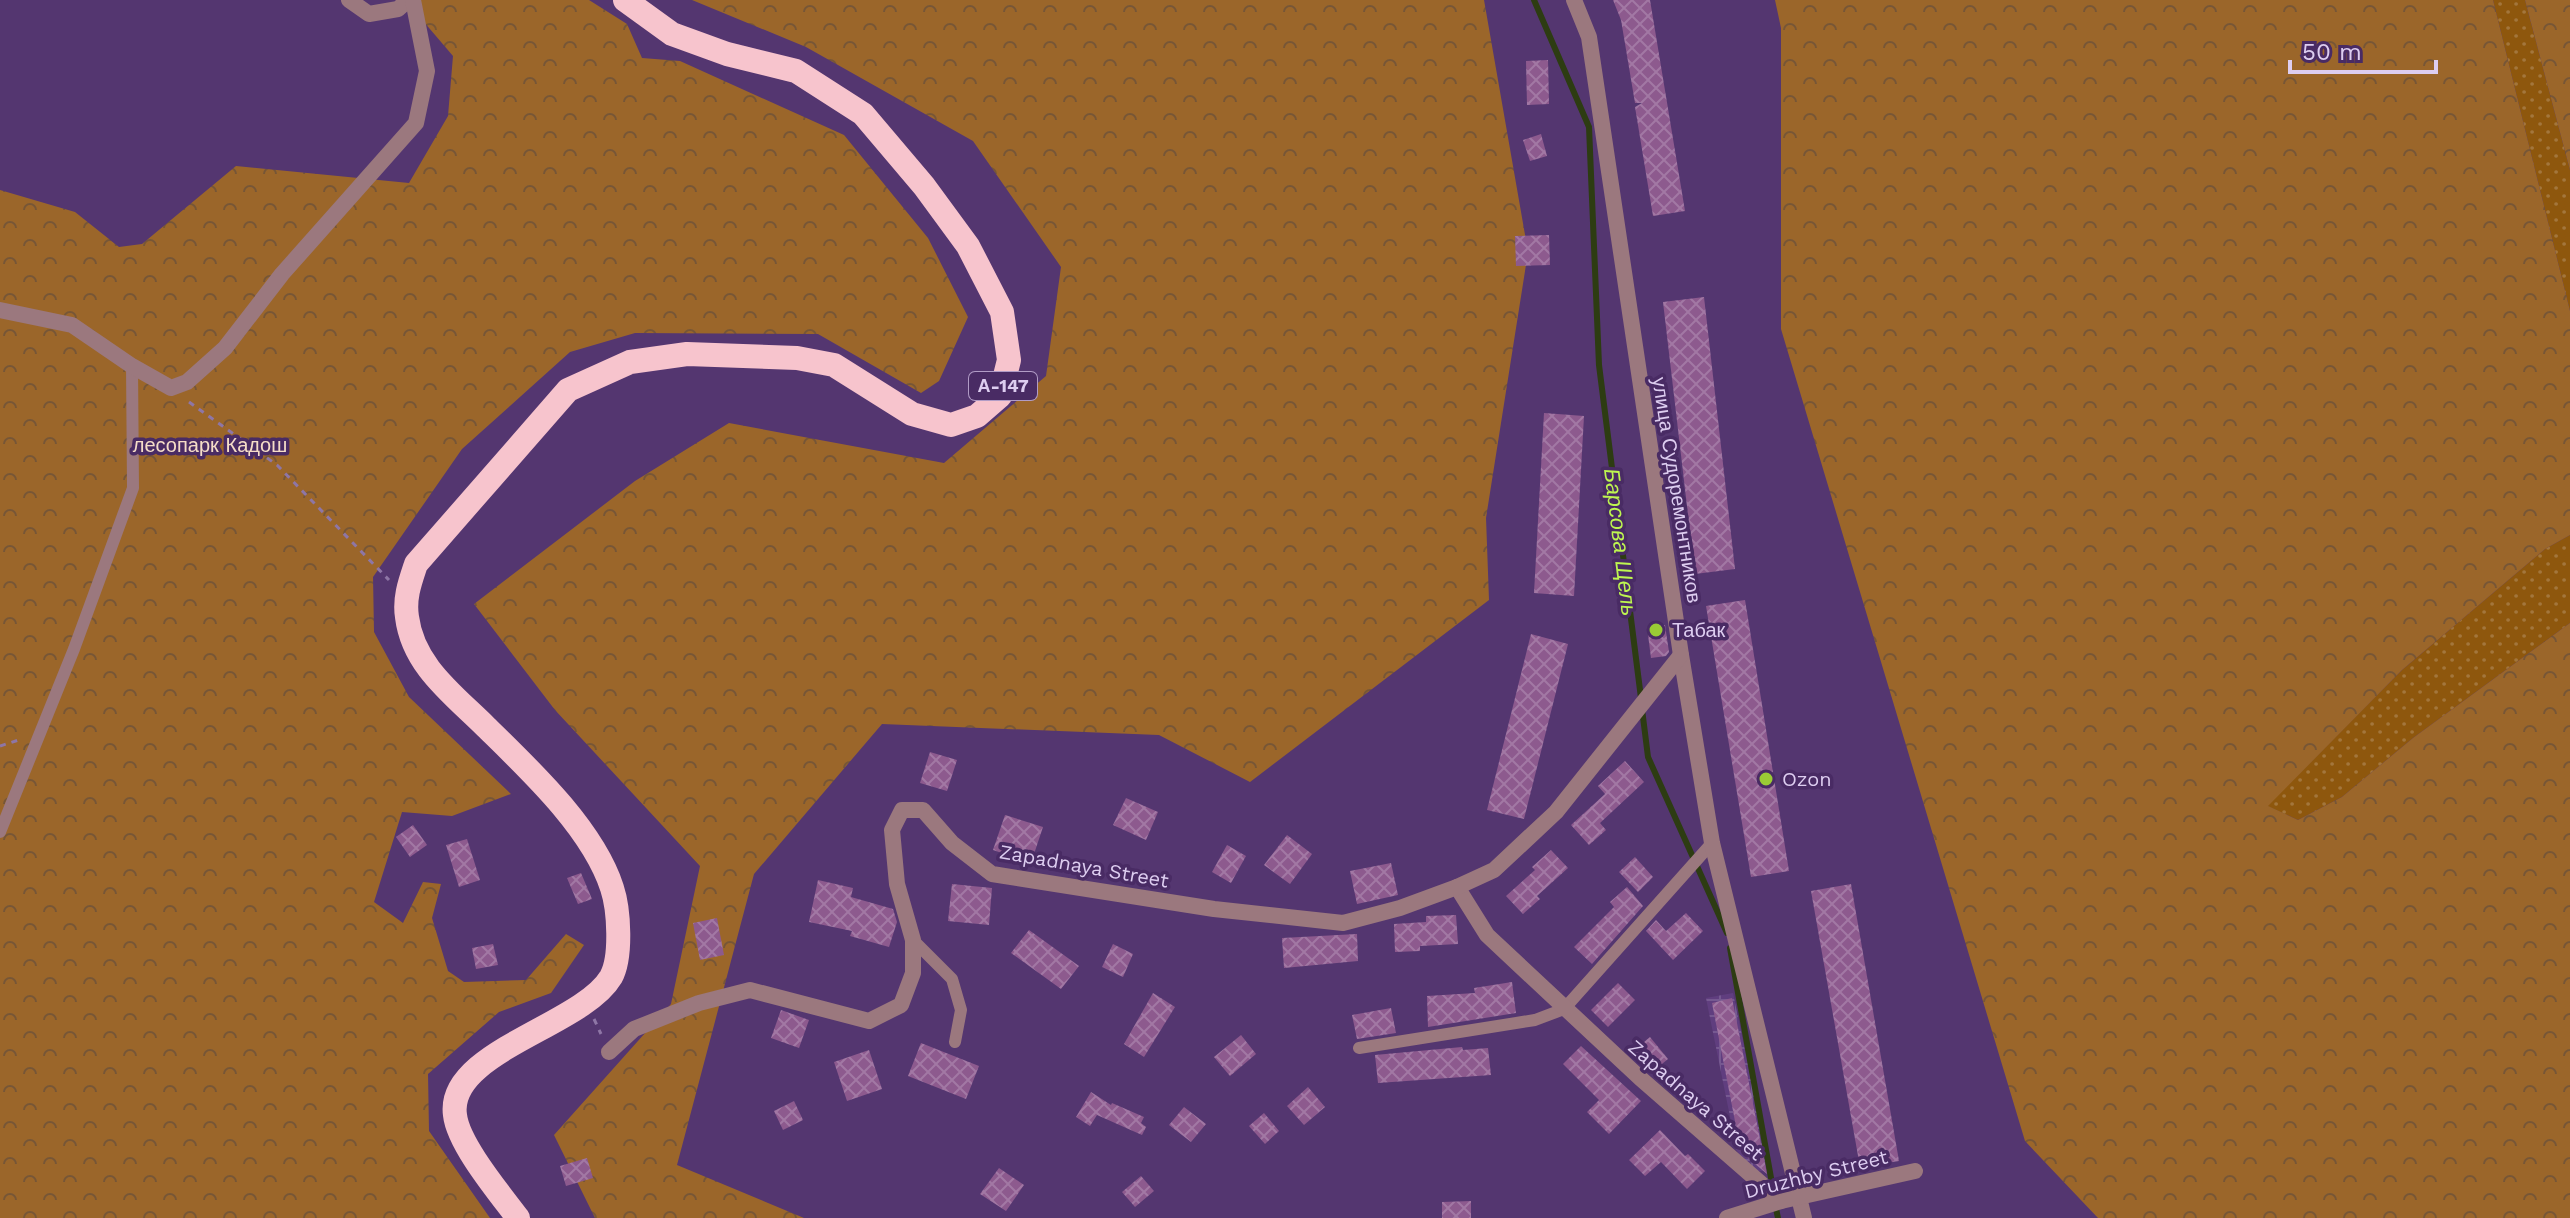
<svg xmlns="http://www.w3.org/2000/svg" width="2570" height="1218" font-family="'Work Sans',sans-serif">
<defs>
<pattern id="industrial-grid" width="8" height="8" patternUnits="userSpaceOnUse" patternTransform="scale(2)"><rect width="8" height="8" fill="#603e7f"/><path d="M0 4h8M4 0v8" fill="none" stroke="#765991"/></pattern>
<pattern id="grass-dots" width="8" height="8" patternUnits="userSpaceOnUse" patternTransform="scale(2)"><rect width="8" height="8" fill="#8e570d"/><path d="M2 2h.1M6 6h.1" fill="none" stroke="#a3763c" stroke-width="1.8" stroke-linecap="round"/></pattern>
<pattern id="forest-crowns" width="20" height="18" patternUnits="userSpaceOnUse" patternTransform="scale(2)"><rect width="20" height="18" fill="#9b662a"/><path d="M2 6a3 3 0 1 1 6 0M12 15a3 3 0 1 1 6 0" fill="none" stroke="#775636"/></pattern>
<pattern id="building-cross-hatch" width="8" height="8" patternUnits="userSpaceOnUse" patternTransform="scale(2)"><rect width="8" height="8" fill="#8d5a8e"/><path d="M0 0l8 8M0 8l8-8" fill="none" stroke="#a278a4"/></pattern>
</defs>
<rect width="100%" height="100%" fill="#543670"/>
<path fill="url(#industrial-grid)" d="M1733 993 1770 1170 1753 1172 1737 1151 1706 998Z"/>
<g fill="url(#grass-dots)">
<path d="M2493 0H2525L2570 170V311Z"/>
<path d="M2570 535V623L2413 738 2342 797 2298 820 2267 806 2402 670 2545 549Z"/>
</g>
<g fill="url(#forest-crowns)">
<path d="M399 0H589L627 24 642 58 680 61 844 135 928 238 968 317 939 381 921 393 818 334 635 333 570 352 462 449 373 577 374 632 409 697 511 794 452 816 402 812 374 902 403 923 423 882 441 884 432 918 448 971 464 982 526 980 566 934 584 945 551 993 499 1012 428 1074 429 1131 490 1218H0V190L75 212 119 247 142 244 236 166 409 183 448 116 453 56 412 8Z"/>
<path d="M692 0H1484L1528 252 1486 518 1489 600 1250 782 1159 735 882 724 754 874 677 1165 804 1218H595L554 1135 671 1004 700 866 555 710 474 604 635 481 729 423 944 463 1046 376 1061 267 973 141 806 47Z"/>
<path d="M1775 0H2493L2570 311V535L2545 549 2402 670 2268 806 2298 820 2342 797 2413 738 2570 623V1218H2098L2025 1141 1781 329V28Z"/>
<path d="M2525 0H2570V170Z"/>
</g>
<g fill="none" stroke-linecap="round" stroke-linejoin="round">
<g stroke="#2d3c12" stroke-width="6">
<path d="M1534 0 1589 127 1599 365 1641 698"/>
<path d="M1642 709 1648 757 1727 933"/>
<path d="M1730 948 1773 1189"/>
<path d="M1775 1204 1778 1218"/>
</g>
</g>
<g fill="url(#building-cross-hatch)">
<path d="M1613 0H1650L1685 211 1653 216 1635 107 1642 103H1635L1621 20Z"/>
<path d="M1548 60 1549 104 1527 105 1526 61Z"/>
<path d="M1541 134 1547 156 1530 161 1523 140Z"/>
<path d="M1549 235 1550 265 1516 266 1515 236Z"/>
<path d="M1704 297 1735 569 1695 574 1663 302Z"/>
<path d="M1544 413 1584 416 1574 596 1534 593Z"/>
<path d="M1745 600 1789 871 1751 877 1706 606Z"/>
<path d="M1665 625 1669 652 1666 656 1651 658 1647 627Z"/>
<path d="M1531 634 1568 644 1524 819 1487 810Z"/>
<path d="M930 752 957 760 947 791 920 783Z"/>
<path d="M1625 761 1644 782 1600 823 1606 830 1589 845 1571 825 1605 794 1598 786Z"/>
<path d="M1126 798 1158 812 1146 840 1113 825Z"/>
<path d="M1005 815 1043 827 1031 863 993 850Z"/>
<path d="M413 825 427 845 410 857 396 837Z"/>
<path d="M1287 835 1312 854 1290 884 1264 865Z"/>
<path d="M467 839 480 880 459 887 446 845Z"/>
<path d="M1227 845 1246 856 1231 883 1212 872Z"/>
<path d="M1551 850 1568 868 1537 896 1540 899 1523 914 1506 896 1535 870 1532 867Z"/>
<path d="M1635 857 1653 877 1638 892 1619 872Z"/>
<path d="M1391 863 1398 895 1357 904 1350 871Z"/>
<path d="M581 873 592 899 578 904 567 878Z"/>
<path d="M818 880 853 888 851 897 893 909 897 922 889 947 850 936 852 931 809 922Z"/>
<path d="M952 884 992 888 989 925 948 921Z"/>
<path d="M1851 884 1899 1161 1860 1167 1811 891Z"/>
<path d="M1627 887 1643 906 1592 964 1574 947 1614 907 1610 902Z"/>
<path d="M1686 913 1703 931 1673 960 1646 931 1656 920 1666 931Z"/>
<path d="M1456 915 1458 944 1420 946V951L1395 952 1394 924 1426 922V916Z"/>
<path d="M717 918 724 955 700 960 693 923Z"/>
<path d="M1029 930 1079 966 1061 989 1011 953Z"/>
<path d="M1357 934 1358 961 1284 968 1282 938Z"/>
<path d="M493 944 498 965 476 969 472 948Z"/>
<path d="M1113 944 1133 954 1123 977 1102 967Z"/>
<path d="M1512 982 1516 1013 1428 1027 1427 996 1475 993 1474 988Z"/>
<path d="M1618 983 1635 1000 1608 1027 1591 1010Z"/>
<path d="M1153 993 1175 1007 1144 1057 1124 1044Z"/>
<path d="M1732 998 1767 1174 1741 1152 1712 1003Z"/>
<path d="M1391 1008 1396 1033 1357 1039 1352 1015Z"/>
<path d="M781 1010 809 1020 799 1048 771 1038Z"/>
<path d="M1241 1035 1256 1054 1230 1076 1214 1057Z"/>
<path d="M1650 1037 1668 1059 1651 1073 1632 1052Z"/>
<path d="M921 1043 979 1066 966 1099 908 1076Z"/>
<path d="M1581 1046 1641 1101 1609 1134 1587 1112 1599 1100 1563 1064Z"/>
<path d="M1462 1047 1463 1050 1488 1048 1491 1075 1378 1083 1375 1055Z"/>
<path d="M869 1050 882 1089 847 1101 834 1062Z"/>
<path d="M1308 1087 1325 1107 1304 1125 1287 1106Z"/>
<path d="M1091 1092 1111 1105 1112 1103 1144 1117 1141 1123 1146 1127 1142 1135 1097 1115 1090 1126 1076 1117Z"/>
<path d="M794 1101 803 1120 783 1130 774 1111Z"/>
<path d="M1184 1107 1206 1124 1191 1142 1169 1125Z"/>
<path d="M1264 1113 1279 1131 1265 1144 1249 1126Z"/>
<path d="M1660 1130 1685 1156 1688 1154 1705 1171 1687 1189 1661 1162 1645 1176 1629 1160Z"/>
<path d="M587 1158 593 1178 566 1186 560 1166Z"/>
<path d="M999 1168 1024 1185 1006 1211 980 1194Z"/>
<path d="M1141 1176 1154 1191 1135 1207 1122 1192Z"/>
<path d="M1471 1201V1218H1442V1202Z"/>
</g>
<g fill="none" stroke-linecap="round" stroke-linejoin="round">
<g stroke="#8e76a6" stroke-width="3" stroke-dasharray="6 6" stroke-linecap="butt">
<path d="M189 402 277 465 389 580"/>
<path d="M0 746 22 739"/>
<path d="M594 1019 601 1034"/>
</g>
<g stroke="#9b787e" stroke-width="12">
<path d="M0 832 74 649 133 488 132 366"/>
<path d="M913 940 952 979 961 1010 955 1042"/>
<path d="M1359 1048 1535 1020 1564 1009 1712 843"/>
</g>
<g stroke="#9b787e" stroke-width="16">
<path d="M349 0 369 14 398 9 408 0"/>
<path d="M1574 0 1589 37 1681 655 1712 843 1804 1218"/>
<path d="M0 310 72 325 132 366 171 388 187 382 225 348 282 274 416 123 427 71 413 0"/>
<path d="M1457 887 1487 935 1640 1078 1781 1201"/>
<path d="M609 1052 634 1029 699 1003 750 990 869 1021 901 1005 913 973V940L897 884 892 830 902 810H923L952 843 992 874 1214 909 1343 923 1400 908 1457 887 1494 870 1556 812 1681 655"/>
<path d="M1727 1218 1781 1201 1915 1171"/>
</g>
<path stroke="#f7c4cd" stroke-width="24" d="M518 1218C500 1194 458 1144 455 1115 446 1052 582 1026 611 977 622 957 619 909 612 888 593 829 530 770 486 727 454 695 413 666 407 617 404 598 410 582 416 564L568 390 630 362 687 354 797 358 834 365 912 414 951 425 977 416 1000 396 1009 360 1002 312 968 246 924 186 863 114 796 71 727 54 672 34 625 0"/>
</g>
<g fill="#9acb35" stroke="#492b64" stroke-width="3">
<circle cx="1656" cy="630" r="8"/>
<circle cx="1766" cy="779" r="8"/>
</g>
<g text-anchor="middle" stroke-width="7" stroke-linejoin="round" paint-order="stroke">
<rect fill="#492b64" stroke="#b19cc6" stroke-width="2" x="969" y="372" width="68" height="28" rx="6"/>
<g font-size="18" font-weight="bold" fill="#ddcdf0">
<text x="1003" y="392">А-147</text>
</g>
<g font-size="20" fill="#f5ddc7" stroke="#492b64">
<text x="210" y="452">лесопарк Кадош</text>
</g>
<g font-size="20" fill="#ddcdf0" stroke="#492b64">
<text transform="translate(1677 490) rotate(81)" y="7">улица Судоремонтников</text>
<text transform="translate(1084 866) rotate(10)" y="7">Zapadnaya Street</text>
<text transform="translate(1696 1100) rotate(41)" y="7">Zapadnaya Street</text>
<text transform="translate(1816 1174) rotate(-14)" y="7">Druzhby Street</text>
</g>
<g font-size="20" fill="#ddcdf0" stroke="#492b64" text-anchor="start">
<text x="1672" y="637">Табак</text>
<text x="1782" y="786">Ozon</text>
</g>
<g font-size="22" font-style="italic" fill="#bef650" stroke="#492b64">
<text transform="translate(1621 542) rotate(83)" y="8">Барсова Щель</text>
</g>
</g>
<path d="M2290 60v12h146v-12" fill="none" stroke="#ddcdf0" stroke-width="4"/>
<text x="2302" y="60" font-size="24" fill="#ddcdf0" stroke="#492b64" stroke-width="6" paint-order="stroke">50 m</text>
</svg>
